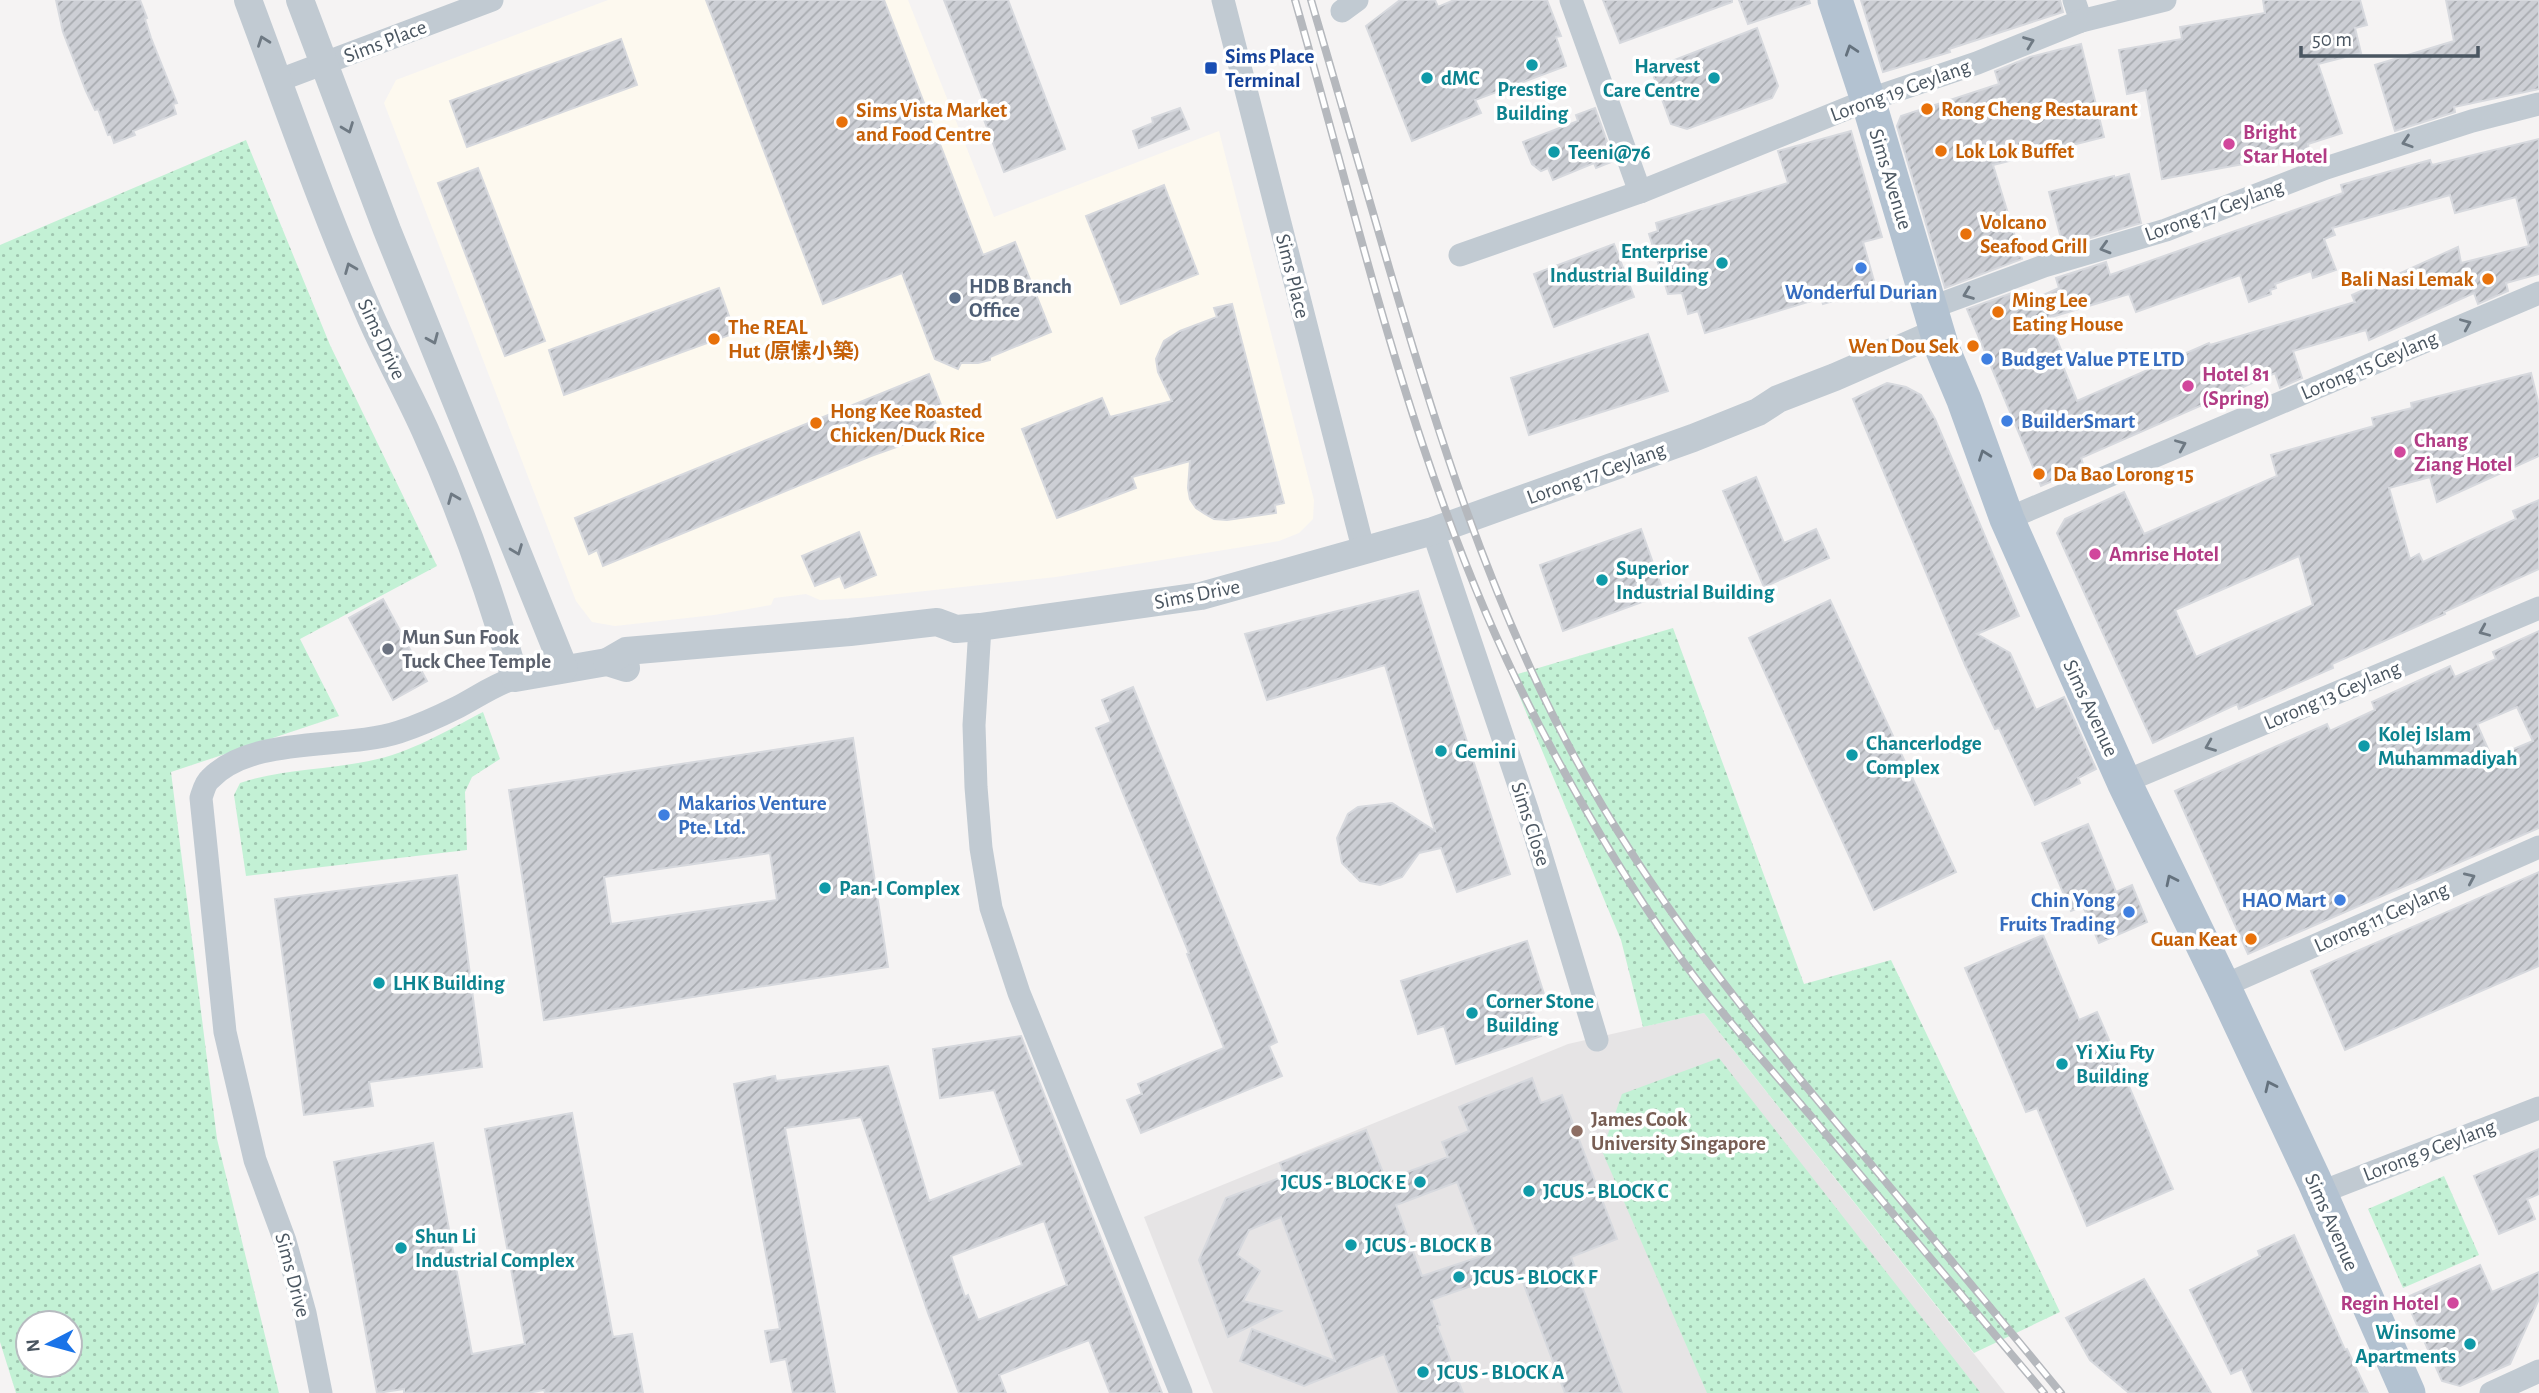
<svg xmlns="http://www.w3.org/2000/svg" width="2539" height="1393" font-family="'Alegreya Sans','Noto Sans SC',sans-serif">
<defs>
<pattern id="grass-dots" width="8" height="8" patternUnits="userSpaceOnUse" patternTransform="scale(1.75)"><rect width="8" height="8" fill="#c3f1d5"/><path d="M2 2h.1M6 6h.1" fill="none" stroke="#a0c6b0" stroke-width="1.8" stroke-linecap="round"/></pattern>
<pattern id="building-hatch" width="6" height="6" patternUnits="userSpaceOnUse" patternTransform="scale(1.75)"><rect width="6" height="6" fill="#cdcfd5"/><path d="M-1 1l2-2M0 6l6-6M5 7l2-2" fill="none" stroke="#a8abb0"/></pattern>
</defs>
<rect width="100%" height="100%" fill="#f5f3f3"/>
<path fill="#fdf9ef" d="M608 0H908L994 217 1219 131 1314 500 1313 519 1299 533 1279 541 1056 577 860 598 820 600 806 594 774 598 771 605 714 615 615 626 592 622 576 601 384 103 396 80Z"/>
<path fill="#e6e4e5" d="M1704 1013 2005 1393H1213L1144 1217 1568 1044Z"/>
<g fill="url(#grass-dots)" fill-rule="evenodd">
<path d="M246 140 330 345 437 566 300 639 339 716 171 772 217 1139 279 1393H16L0 1342V245ZM28 1323H70V1365H28Z"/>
<path d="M1673 628 1804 984 1891 960 2060 1312 1974 1353 1704 1013 1643 1027 1621 940 1511 676Z"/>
<path d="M483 712 500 759 472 777 465 792 467 850 246 876 234 795 240 783C282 769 326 770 369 761 410 753 446 731 483 712Z"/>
<path d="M1719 1058 1980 1392V1393H1707L1602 1151 1622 1094Z"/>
<path d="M2444 1176 2479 1255 2403 1288 2368 1209Z"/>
</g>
<g fill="url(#building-hatch)" stroke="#d7d9de" stroke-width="2" fill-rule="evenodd">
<path d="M56 0H140L147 18 145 19 151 38 177 103 173 104 176 114 133 131 135 135 114 143 111 134 108 135 98 109 95 110 86 91 63 32Z"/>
<path d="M706 0H884L983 255 1015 242 1051 332 990 357V360L978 363H961L958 369 935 359 902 273 823 304Z"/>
<path d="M944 0H1008L1065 149 1004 172 980 109 986 107Z"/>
<path d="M1400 0H1435L1438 7 1454 0H1547L1561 36 1556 37 1566 66 1475 100 1481 113 1412 141 1366 26Z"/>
<path d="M1603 0H1732V2L1620 43Z"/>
<path d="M1739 0H1809L1810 3 1748 24Z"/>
<path d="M1861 0H2060L2063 12 1949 49 1950 52 1883 72Z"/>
<path d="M2263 0H2360L2367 25 2355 28 2361 53 2318 64 2342 133 2308 144 2309 152 2162 179 2146 90 2127 94 2119 50 2182 39 2180 27 2265 13Z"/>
<path d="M2446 0H2539V89L2454 107 2455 112 2395 131 2375 65 2454 41Z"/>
<path d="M1757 28 1778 86 1772 98 1687 129 1671 124 1651 69Z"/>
<path d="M621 39 637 85 467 147 450 101Z"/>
<path d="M2081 44 2104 137 1993 165 2022 259 1945 288 1897 126 1901 116 1999 84 1995 71 2030 57Z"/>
<path d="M1180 108 1189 129 1139 148 1133 131 1153 123 1152 118Z"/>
<path d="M1595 108 1614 161 1596 168 1594 163 1553 180 1548 168 1541 171 1532 164 1523 142 1578 121 1576 115Z"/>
<path d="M1851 131 1882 237 1863 242 1876 288 1823 304 1821 298 1705 333 1698 311 1688 314 1682 293 1668 294 1649 234 1658 231 1656 223 1788 183 1778 151Z"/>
<path d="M2539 139V274L2506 283 2508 291 2478 304 2474 293 2369 340 2366 330 2293 351 2302 378 2280 388 2275 373 2081 458 2084 467 2041 486 1967 309 2012 293 2019 306 2059 288 2056 278 2106 262 2110 275 2343 193 2341 185 2430 160 2432 165ZM2450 195 2455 213 2516 197 2529 246 2461 263 2458 247 2352 295 2355 302 2210 345 2209 343 2077 401 2062 364 2066 362 2048 318 2129 294 2136 312 2240 275 2249 302 2271 294 2270 290 2276 288 2275 284 2311 271 2313 278 2336 270 2324 239 2335 235 2332 228Z"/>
<path d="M478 168 545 341 505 356 438 183Z"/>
<path d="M2129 174 2141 223 2063 246 2049 192 2114 176V178Z"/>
<path d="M1164 185 1198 274 1121 304 1086 216Z"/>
<path d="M1614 244 1634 297 1554 327 1534 274Z"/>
<path d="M719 288 735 333 564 395 549 350Z"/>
<path d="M1232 304 1284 503 1275 505 1276 513 1227 520 1214 519 1205 514 1196 508 1190 499 1188 488 1190 461 1132 477 1136 488 1057 518 1022 429 1102 398 1110 417 1172 401 1158 372 1156 359 1164 341 1180 331 1217 317 1214 308Z"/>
<path d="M1648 334 1668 391 1529 435 1511 378Z"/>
<path d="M2531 373 2539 405V456L2437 502 2430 477 2389 488 2410 559 2419 554 2423 562 2516 519 2513 511 2539 500V569L2444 612 2445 614 2332 664 2333 668 2239 709 2237 704 2153 743 2057 533 2065 519 2124 492 2144 534 2277 476 2271 455 2374 426 2372 418 2412 408 2411 403ZM2299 556 2313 605 2196 657 2175 610Z"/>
<path d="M929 374 943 410 932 414 939 432 871 456 603 566 597 550 589 554 575 518Z"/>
<path d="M1887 383 1906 387 1921 395 1935 419 2019 616 1977 634 2010 653 2036 710 2064 697 2096 769 2078 778 2080 783 2035 805 1999 728 1995 729 1965 665 1853 399Z"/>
<path d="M1756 477 1784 543 1816 529 1829 558 1764 587 1723 491Z"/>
<path d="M1641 529 1664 594 1563 631 1540 565Z"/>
<path d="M859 532 876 575 845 588 840 576 815 586 802 556Z"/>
<path d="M1418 591 1510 874 1457 892 1441 848 1419 853 1402 877 1380 885 1360 881 1342 863 1337 838 1348 814 1358 807 1392 803 1435 831 1385 665 1267 700 1245 634Z"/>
<path d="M383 599 427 681 393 700 349 618Z"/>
<path d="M1830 600 1956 872 1874 910 1749 638Z"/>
<path d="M2539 631V828L2248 954 2175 791 2327 724 2330 731 2375 710 2372 702 2450 666 2455 677 2496 659 2493 652ZM2517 707 2533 741 2492 758 2477 724Z"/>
<path d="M1133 687 1277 1042 1269 1046 1282 1076 1141 1133 1127 1100 1142 1094 1138 1084 1224 1048 1187 954 1189 953 1096 728 1111 722 1102 700Z"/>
<path d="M853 738 888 967 544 1020 509 790ZM770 853 777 900 611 924 604 877Z"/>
<path d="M2088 824 2116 892 2132 885 2147 922 2099 943 2083 906 2071 911 2042 843Z"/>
<path d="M2539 872V966L2345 1050 2311 971Z"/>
<path d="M457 875 482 1067 369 1082 373 1106 304 1115 275 899Z"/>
<path d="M2043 935 2079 1020 2097 1012 2173 1189 2087 1226 2037 1108 2026 1112 1965 968Z"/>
<path d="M1527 941 1544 994 1529 999 1541 1036 1456 1064 1444 1026 1418 1034 1401 981Z"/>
<path d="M1021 1036 1162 1393H1110L1089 1340 999 1375 1006 1393H959L928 1313 861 1117 785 1128 835 1393H793L786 1359 771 1362 765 1331 780 1329 734 1084 775 1076 776 1081 888 1066 929 1201 1022 1165 994 1090 940 1098 933 1049ZM1044 1221 1067 1285 978 1320 968 1295 965 1297 951 1256Z"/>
<path d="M1532 1078 1541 1103 1562 1095 1617 1239 1571 1257 1622 1393H1565L1521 1277 1497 1286 1494 1278 1431 1300 1440 1325 1437 1326 1463 1393H1399L1384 1354 1304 1386 1240 1361 1252 1329 1335 1361 1281 1217 1249 1230 1237 1255 1260 1271 1243 1301 1281 1311 1228 1337 1199 1260 1226 1198 1285 1176 1280 1163 1366 1130 1386 1180 1448 1157 1442 1142 1469 1131 1459 1107ZM1457 1182 1485 1255 1422 1276 1396 1205Z"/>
<path d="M572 1113 613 1337 632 1334 643 1393H545L544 1390 527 1393H404V1389L377 1393 334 1162 433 1143 472 1354 525 1344 485 1129Z"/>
<path d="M2539 1149V1194L2527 1199 2535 1219 2499 1234 2474 1176Z"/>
<path d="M2294 1235 2345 1350 2347 1349 2368 1393H2253L2242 1369 2231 1374 2190 1290 2260 1256 2258 1251Z"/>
<path d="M2480 1265 2492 1292 2539 1272V1299L2510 1364 2460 1386 2442 1381 2405 1298Z"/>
<path d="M2144 1279 2202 1377 2211 1393H2129L2090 1360 2066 1318Z"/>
</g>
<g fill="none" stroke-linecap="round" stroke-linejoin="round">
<g stroke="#c1cad2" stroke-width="23">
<path d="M1223 0 1364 552"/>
<path d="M1571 0 1640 192"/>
<path d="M2074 0 2081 21"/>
<path d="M1342 11 1357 0"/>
<path d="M277 81 492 0"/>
<path d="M1460 255 1640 192 1868 100 1977 63 2081 21 2165 0"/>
<path d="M1930 308 2044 266 2166 230 2326 168 2472 121 2539 104"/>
<path d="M2007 519 2539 293"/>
<path d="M1433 531 1528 812 1597 1040"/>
<path d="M980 627 974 725 976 787 981 848 991 908 1019 993 1181 1393"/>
<path d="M2124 782 2539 608"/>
<path d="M2223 986 2539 847"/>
<path d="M2319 1193 2539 1108"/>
<path d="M321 1393 305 1313 285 1241 255 1160 225 1032 201 798C203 792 205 783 210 779 252 735 343 750 399 732 418 726 440 716 458 707 477 697 494 685 515 678"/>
<path d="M2491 1393 2539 1371"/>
</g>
<g stroke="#c1cad2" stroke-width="28">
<path d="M248 0C287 104 323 209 368 311 385 351 407 390 425 430 461 510 491 594 515 678L607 662 626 668"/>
<path d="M300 0 387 230 564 668"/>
<path d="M607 662 626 651 850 632 937 622 956 629 980 627 1201 596 1433 531 1693 438 1758 412 1778 399 1835 377 1938 332"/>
</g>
<path stroke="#b3c2d1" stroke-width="35" d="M1835 0 1868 100 1942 348 1964 400 2007 519 2124 782 2223 986 2314 1180 2408 1393"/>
<g stroke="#b5b8bd" stroke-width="8">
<g id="rail">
<path d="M1295 0C1365 244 1420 499 1539 725 1579 801 1623 876 1672 946 1713 1005 1764 1061 1810 1115 1888 1208 1966 1300 2044 1393"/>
<path d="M1311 0C1337 90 1364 181 1390 271 1437 431 1487 590 1565 739 1642 887 1748 1018 1855 1145 1924 1228 1993 1310 2061 1393"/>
</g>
</g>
<use href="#rail" stroke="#fff" stroke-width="5" stroke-dasharray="16" stroke-linecap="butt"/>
</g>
<defs><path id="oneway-chevron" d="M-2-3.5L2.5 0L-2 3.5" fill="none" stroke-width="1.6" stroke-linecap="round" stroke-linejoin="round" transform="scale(1.75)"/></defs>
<g stroke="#6e7983">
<use href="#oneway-chevron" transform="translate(263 41) rotate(-110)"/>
<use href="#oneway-chevron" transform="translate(2029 42) rotate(-21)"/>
<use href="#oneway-chevron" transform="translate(348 128) rotate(69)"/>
<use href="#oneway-chevron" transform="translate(2407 142) rotate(162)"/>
<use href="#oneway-chevron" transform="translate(2105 248) rotate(164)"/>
<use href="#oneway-chevron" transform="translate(350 268) rotate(-112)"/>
<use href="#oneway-chevron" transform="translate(1968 294) rotate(159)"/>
<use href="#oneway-chevron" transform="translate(2466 324) rotate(-23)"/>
<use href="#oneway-chevron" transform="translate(433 339) rotate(67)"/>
<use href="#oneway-chevron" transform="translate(2181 445) rotate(-23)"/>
<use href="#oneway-chevron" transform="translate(453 498) rotate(-112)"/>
<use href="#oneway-chevron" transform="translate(517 550) rotate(69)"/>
<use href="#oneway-chevron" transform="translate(2484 631) rotate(157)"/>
<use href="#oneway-chevron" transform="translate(2210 746) rotate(158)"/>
<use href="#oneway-chevron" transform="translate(2470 878) rotate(-24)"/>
</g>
<g stroke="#64717d">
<use href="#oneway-chevron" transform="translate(1851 50) rotate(-108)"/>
<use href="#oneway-chevron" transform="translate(1984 455) rotate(-110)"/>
<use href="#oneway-chevron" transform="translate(2171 880) rotate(-116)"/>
<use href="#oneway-chevron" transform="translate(2270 1086) rotate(-115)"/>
</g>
<g fill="#0f9aa8" stroke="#fff" stroke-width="2.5">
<circle cx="1532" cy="65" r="7"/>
<circle cx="1427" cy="78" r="7"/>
<circle cx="1714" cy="78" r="7"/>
<circle cx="1554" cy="152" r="7"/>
<circle cx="1722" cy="263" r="7"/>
<circle cx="1602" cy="580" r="7"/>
<circle cx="2364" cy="746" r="7"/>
<circle cx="1441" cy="751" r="7"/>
<circle cx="1852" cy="755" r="7"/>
<circle cx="825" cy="888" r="7"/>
<circle cx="379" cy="983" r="7"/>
<circle cx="1472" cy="1013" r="7"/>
<circle cx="2062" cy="1064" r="7"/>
<circle cx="1420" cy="1182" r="7"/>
<circle cx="1529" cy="1191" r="7"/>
<circle cx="1351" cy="1245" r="7"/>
<circle cx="401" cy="1248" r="7"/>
<circle cx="1459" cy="1277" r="7"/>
<circle cx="2470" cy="1344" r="7"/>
<circle cx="1423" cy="1372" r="7"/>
</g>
<rect fill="#1a4fb4" stroke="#fff" stroke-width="2.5" x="1204" y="61" width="14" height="14" rx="3.5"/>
<g fill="#e8710a" stroke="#fff" stroke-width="2.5">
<circle cx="1927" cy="109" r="7"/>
<circle cx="842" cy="122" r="7"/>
<circle cx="1941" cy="151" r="7"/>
<circle cx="1966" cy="234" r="7"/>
<circle cx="2488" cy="279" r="7"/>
<circle cx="1998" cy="312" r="7"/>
<circle cx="714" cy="339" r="7"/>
<circle cx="1973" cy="346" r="7"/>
<circle cx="816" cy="423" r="7"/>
<circle cx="2039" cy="474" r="7"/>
<circle cx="2251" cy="939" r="7"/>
</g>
<g fill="#d1479c" stroke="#fff" stroke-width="2.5">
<circle cx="2229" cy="144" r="7"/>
<circle cx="2188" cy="386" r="7"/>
<circle cx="2400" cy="452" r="7"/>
<circle cx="2095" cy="554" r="7"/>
<circle cx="2453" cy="1303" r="7"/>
</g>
<g fill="#3f7fe0" stroke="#fff" stroke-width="2.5">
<circle cx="1861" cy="268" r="7"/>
<circle cx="1987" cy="359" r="7"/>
<circle cx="2007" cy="421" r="7"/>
<circle cx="664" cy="815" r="7"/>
<circle cx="2340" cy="900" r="7"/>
<circle cx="2129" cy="912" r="7"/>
</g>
<circle fill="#5c6f8a" stroke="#fff" stroke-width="2.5" cx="955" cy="298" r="7"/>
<circle fill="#6b7280" stroke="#fff" stroke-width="2.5" cx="388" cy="649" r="7"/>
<circle fill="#8d6e63" stroke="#fff" stroke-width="2.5" cx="1577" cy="1131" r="7"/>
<g text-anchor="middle" stroke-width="7" stroke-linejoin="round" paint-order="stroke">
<g font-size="21" fill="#4a5661" stroke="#fff">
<text transform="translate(385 41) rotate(-21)" y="7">Sims Place</text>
<text transform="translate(1900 90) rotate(-20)" y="7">Lorong 19 Geylang</text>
<text transform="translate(1891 179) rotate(73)" y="7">Sims Avenue</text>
<text transform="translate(2214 210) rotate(-20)" y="7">Lorong 17 Geylang</text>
<text transform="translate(1293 276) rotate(76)" y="7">Sims Place</text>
<text transform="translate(382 339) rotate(65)" y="7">Sims Drive</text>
<text transform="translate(2369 365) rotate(-23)" y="7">Lorong 15 Geylang</text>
<text transform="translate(1596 473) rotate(-20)" y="7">Lorong 17 Geylang</text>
<text transform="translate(1197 594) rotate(-11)" y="7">Sims Drive</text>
<text transform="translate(2332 695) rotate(-23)" y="7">Lorong 13 Geylang</text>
<text transform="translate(2091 708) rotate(65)" y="7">Sims Avenue</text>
<text transform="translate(1531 824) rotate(72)" y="7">Sims Close</text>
<text transform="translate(2381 917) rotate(-24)" y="7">Lorong 11 Geylang</text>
<text transform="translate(2429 1150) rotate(-21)" y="7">Lorong 9 Geylang</text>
<text transform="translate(2332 1222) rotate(66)" y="7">Sims Avenue</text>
<text transform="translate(293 1275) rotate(75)" y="7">Sims Drive</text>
</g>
<g font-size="21" font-weight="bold" fill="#164399" stroke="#fff" text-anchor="start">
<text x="1225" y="63">Sims Place<tspan x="1225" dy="24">Terminal</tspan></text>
</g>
<g font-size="21" font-weight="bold" fill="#0d838f" stroke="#fff" text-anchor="start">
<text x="1700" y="73" text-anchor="end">Harvest<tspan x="1700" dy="24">Care Centre</tspan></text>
<text x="1441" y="85">dMC</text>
<text x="1532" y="96" text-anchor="middle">Prestige<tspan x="1532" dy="24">Building</tspan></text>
<text x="1568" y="159">Teeni@76</text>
<text x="1708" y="258" text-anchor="end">Enterprise<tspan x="1708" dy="24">Industrial Building</tspan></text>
<text x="1616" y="575">Superior<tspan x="1616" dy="24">Industrial Building</tspan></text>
<text x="2378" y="741">Kolej Islam<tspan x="2378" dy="24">Muhammadiyah</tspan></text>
<text x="1866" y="750">Chancerlodge<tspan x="1866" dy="24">Complex</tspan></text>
<text x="1455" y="758">Gemini</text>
<text x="839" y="895">Pan-I Complex</text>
<text x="393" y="990">LHK Building</text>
<text x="1486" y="1008">Corner Stone<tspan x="1486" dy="24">Building</tspan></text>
<text x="2076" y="1059">Yi Xiu Fty<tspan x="2076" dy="24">Building</tspan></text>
<text x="1406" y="1189" text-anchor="end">JCUS - BLOCK E</text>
<text x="1543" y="1198">JCUS - BLOCK C</text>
<text x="415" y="1243">Shun Li<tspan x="415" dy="24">Industrial Complex</tspan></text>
<text x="1365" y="1252">JCUS - BLOCK B</text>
<text x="1473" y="1284">JCUS - BLOCK F</text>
<text x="2456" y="1339" text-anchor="end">Winsome<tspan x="2456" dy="24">Apartments</tspan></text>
<text x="1437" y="1379">JCUS - BLOCK A</text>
</g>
<g font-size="21" font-weight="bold" fill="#c56008" stroke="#fff" text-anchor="start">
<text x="1941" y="116">Rong Cheng Restaurant</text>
<text x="856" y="117">Sims Vista Market<tspan x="856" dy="24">and Food Centre</tspan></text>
<text x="1955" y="158">Lok Lok Buffet</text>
<text x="1980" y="229">Volcano<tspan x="1980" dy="24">Seafood Grill</tspan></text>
<text x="2474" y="286" text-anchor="end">Bali Nasi Lemak</text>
<text x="2012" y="307">Ming Lee<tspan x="2012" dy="24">Eating House</tspan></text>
<text x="728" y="334">The REAL<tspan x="728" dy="24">Hut (原愫小築)</tspan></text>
<text x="1959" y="353" text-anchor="end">Wen Dou Sek</text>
<text x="830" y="418">Hong Kee Roasted<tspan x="830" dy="24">Chicken/Duck Rice</tspan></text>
<text x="2053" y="481">Da Bao Lorong 15</text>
<text x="2237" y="946" text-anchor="end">Guan Keat</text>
</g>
<g font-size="21" font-weight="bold" fill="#b23c85" stroke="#fff" text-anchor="start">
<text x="2243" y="139">Bright<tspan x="2243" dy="24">Star Hotel</tspan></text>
<text x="2202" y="381">Hotel 81<tspan x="2202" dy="24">(Spring)</tspan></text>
<text x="2414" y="447">Chang<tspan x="2414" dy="24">Ziang Hotel</tspan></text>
<text x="2109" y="561">Amrise Hotel</text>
<text x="2439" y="1310" text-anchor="end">Regin Hotel</text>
</g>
<g font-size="21" font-weight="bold" fill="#4e5e75" stroke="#fff" text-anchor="start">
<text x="969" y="293">HDB Branch<tspan x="969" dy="24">Office</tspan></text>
</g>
<g font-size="21" font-weight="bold" fill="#366cbe" stroke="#fff" text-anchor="start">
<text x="1861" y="299" text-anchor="middle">Wonderful Durian</text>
<text x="2001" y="366">Budget Value PTE LTD</text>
<text x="2021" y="428">BuilderSmart</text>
<text x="678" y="810">Makarios Venture<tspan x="678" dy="24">Pte. Ltd.</tspan></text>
<text x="2115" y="907" text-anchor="end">Chin Yong<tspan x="2115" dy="24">Fruits Trading</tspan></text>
<text x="2326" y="907" text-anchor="end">HAO Mart</text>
</g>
<g font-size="21" font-weight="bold" fill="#5b616d" stroke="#fff" text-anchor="start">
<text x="402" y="644">Mun Sun Fook<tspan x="402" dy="24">Tuck Chee Temple</tspan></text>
</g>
<g font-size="21" font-weight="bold" fill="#785e54" stroke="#fff" text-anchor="start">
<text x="1591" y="1126">James Cook<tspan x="1591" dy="24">University Singapore</tspan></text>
</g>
</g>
<g transform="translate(49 1344) rotate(264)"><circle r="33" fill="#ffffff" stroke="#b7bbc0" stroke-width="2"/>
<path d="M0-5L12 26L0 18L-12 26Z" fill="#1a73e8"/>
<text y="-10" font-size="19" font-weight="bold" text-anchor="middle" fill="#4a5661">N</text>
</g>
<path d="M2301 46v10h177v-10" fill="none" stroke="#4a5661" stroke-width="3.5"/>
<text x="2312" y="46" font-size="21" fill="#4a5661" stroke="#ffffff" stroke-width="5" paint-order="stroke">50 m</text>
</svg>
